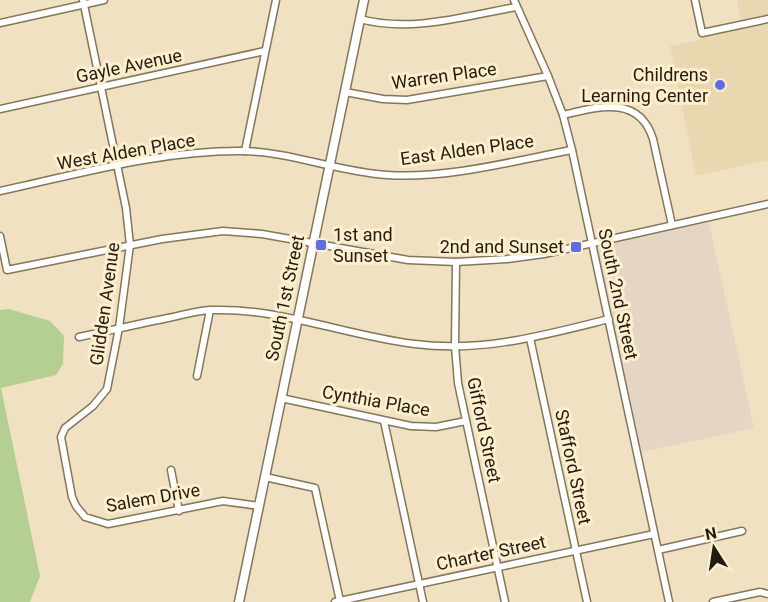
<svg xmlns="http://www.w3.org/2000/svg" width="768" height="602" font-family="Roboto,sans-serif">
<rect width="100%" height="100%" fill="#efe1c1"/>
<path fill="#e9d7b0" d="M737 0H768V160L696 176 670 46 700 40V37L742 28Z"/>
<path fill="#e5d5c4" d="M708 219 754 428 642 452 597 245Z"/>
<path fill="#b3cf92" d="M9 309 50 321 64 336 63 364 56 375 1 388 40 576 30 602H0V310Z"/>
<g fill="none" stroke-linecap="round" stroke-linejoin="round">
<g stroke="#837659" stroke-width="9">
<g id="minor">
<path d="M83 0 126 208 130 245 119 328 107 389 93 406 65 428 61 437 72 497 76 506 85 517 108 524 223 501 259 506"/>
<path d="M514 0 548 76 563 115 572 150 669 602"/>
<path d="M695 0 702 33 768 19"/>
<path d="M360 19C411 33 465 16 516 7"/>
<path d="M0 23 104 0"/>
<path d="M345 92 383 99 407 100 548 76"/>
<path d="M0 109 265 51"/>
<path d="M563 115C597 107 639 94 653 139L672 225"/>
<path d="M245 151 276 0"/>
<path d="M0 191C79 174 161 150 243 151 292 152 338 172 387 175 447 179 513 161 572 150"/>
<path d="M0 236 7 270 162 239 223 231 262 234 408 260 456 262 507 259 544 254 768 204"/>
<path d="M456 262 455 346 458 383 505 602"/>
<path d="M79 337C108 331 138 324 168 318 183 315 198 310 213 310 281 308 348 336 415 344 481 353 545 335 609 319"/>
<path d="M530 338 587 602"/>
<path d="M197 376 210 310"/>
<path d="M281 398 411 426 436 427 466 421"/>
<path d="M384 421 423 602"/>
<path d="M171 470 179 511"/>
<path d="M265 477 315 488 340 601"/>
<path d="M658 550 742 531"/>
<path d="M335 602 654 534"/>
<path d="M713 602 760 592 768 594"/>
</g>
</g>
<g stroke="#837659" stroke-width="11">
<path id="tertiary" d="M239 602 364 0"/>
</g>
<use href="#minor" stroke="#fff" stroke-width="6"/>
<use href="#tertiary" stroke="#fff" stroke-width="8"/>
</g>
<g fill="#5f6de5" stroke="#fdeece" stroke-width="2">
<circle cx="720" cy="85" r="6"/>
<rect x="315" y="239" width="12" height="12" rx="3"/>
<rect x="570" y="241" width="12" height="12" rx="3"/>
</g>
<g text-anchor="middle" stroke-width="6" stroke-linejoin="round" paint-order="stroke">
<g font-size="18" fill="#211c10" stroke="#fdeece">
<text transform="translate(129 66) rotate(-12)" y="6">Gayle Avenue</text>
<text transform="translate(444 76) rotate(-8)" y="6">Warren Place</text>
<text transform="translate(467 150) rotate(-8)" y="6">East Alden Place</text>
<text transform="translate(126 152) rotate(-10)" y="6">West Alden Place</text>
<text transform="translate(618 294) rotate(78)" y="6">South 2nd Street</text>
<text transform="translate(285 298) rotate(-78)" y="6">South 1st Street</text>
<text transform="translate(105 304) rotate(-82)" y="6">Glidden Avenue</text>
<text transform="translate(376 401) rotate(10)" y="6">Cynthia Place</text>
<text transform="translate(484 430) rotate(78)" y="6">Gifford Street</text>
<text transform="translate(573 467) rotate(78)" y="6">Stafford Street</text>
<text transform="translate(153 498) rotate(-10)" y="6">Salem Drive</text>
<text transform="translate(491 553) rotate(-12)" y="6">Charter Street</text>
</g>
<g font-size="18" fill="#211c10" stroke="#fdeece" text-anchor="end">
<text x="708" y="81">Childrens<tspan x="708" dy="21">Learning Center</tspan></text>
<text x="333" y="241" text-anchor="start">1st and<tspan x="333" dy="21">Sunset</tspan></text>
<text x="564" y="253">2nd and Sunset</text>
</g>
</g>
<g transform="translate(714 548) rotate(348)" stroke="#fdeece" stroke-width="4.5" paint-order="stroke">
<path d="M0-4.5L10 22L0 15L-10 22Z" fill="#211c10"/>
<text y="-9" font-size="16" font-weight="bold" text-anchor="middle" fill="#211c10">N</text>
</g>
</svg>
